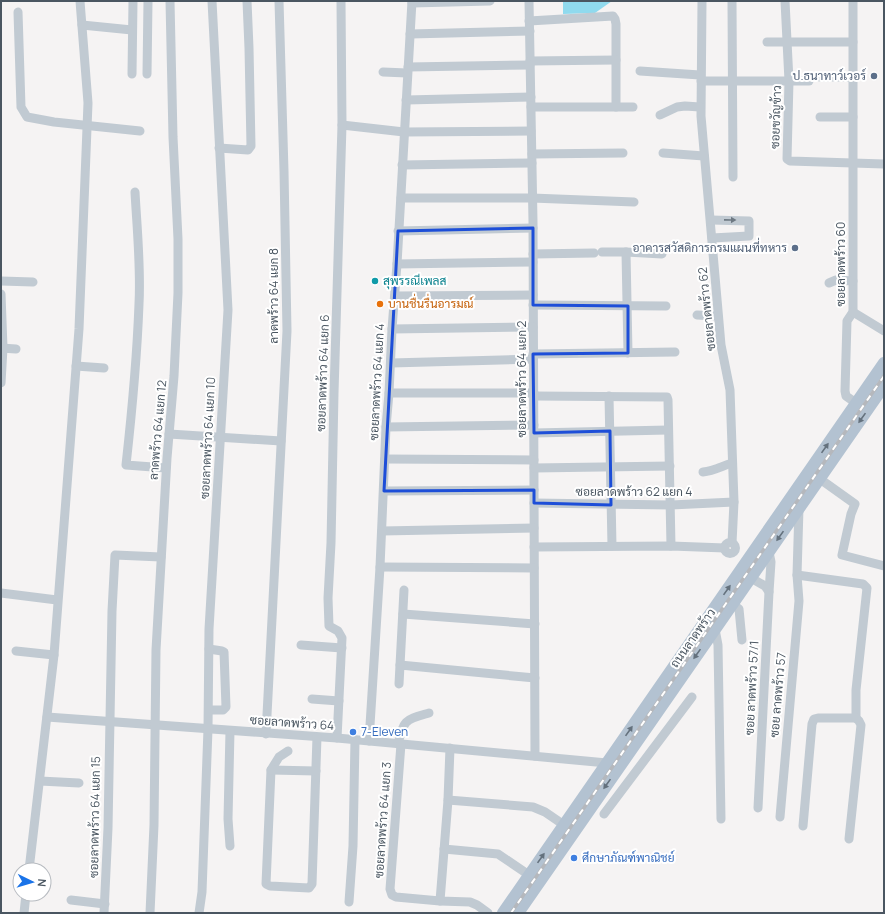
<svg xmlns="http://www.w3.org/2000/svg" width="885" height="914" font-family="Manrope,Sarabun,sans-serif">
<rect width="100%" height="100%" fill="#f5f3f3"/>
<path fill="#90daee" d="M563 1H612L595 13 563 14Z"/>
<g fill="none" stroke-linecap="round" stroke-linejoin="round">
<g stroke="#c1cad2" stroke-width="9">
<path d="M529 1 533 222 535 756"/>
<path d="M702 1 701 116 721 345 730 390 734 502 732 543"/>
<path d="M732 1 733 177"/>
<path d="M785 1 789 81 787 159 790 161 884 164"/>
<path d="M853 1V312L847 321 845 391 846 396 856 403"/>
<path d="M412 3 490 1"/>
<path d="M18 12 21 107 27 117 54 122 140 131"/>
<path d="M529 21 613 16 615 19 616 24V107"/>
<path d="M82 25 132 30"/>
<path d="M410 34 530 31"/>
<path d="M767 42H853"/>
<path d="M530 61 616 60"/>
<path d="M408 67 530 65"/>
<path d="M640 71 700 75"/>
<path d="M383 72 407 73"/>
<path d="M132 74 133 1"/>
<path d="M147 74 148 1"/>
<path d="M820 77H854"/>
<path d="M701 81H809"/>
<path d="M406 100 531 97"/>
<path d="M531 107H633"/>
<path d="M660 115 677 107 685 106 700 107"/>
<path d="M820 117H853"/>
<path d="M342 125 404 132 531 131"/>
<path d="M219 148 248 150 251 146 249 48 247 1"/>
<path d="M663 153 704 156"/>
<path d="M532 154 623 153"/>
<path d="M402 165 532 163"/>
<path d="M135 192C137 229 141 267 139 304 137 358 132 411 126 465L166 468"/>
<path d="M401 198H532L634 202"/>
<path d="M711 220 749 221V236L712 238"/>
<path d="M398 231 533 228"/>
<path d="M602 252H626L662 254"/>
<path d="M626 252 628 353"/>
<path d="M533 254 594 253"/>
<path d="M397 264 533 262"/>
<path d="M1 281 33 282"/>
<path d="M829 283 836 280 853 281"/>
<path d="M1 294 3 348 1 383"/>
<path d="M395 296 533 295"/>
<path d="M533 305 666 306"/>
<path d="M853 312 884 331"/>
<path d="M697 315 718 316"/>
<path d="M392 329 533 327"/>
<path d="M1 348 16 349"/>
<path d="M533 354 675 352"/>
<path d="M391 363 533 359"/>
<path d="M76 366 104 368"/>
<path d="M389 393H534"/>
<path d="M534 396 667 397 668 400 671 546"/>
<path d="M609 396 612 546"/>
<path d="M386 427 534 425"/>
<path d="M534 433 668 430"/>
<path d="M169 434 281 441"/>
<path d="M385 459 534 460"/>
<path d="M534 468 670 466"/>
<path d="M703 472C714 471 722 466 732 463"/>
<path d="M820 479 855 504 851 514 842 555 884 566"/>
<path d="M384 491 534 490"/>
<path d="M534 503 671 505 734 502"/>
<path d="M382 531 534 528"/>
<circle cx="730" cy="548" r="5.5"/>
<path d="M534 547 671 546 725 548"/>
<path d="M769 552 771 562 769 592"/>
<path d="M380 567 534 568"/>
<path d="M797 575 863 584 867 588 856 690V718L859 721 861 725 849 839"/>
<path d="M751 578 765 586 769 592 758 808"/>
<path d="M1 593 57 600"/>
<path d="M732 604 739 609 742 640"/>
<path d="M403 614 535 624"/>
<path d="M715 629 718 645 721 819"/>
<path d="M301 645 342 648"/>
<path d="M16 651 54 655"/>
<path d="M400 665 535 678"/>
<path d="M399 684 404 590"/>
<path d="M312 699 339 701"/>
<path d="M209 710H223L226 707 224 652 222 651 209 649"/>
<path d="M47 717 337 738 607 763"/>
<path d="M266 734 287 331 284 171 279 1"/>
<path d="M337 738 342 638 338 631 329 626 328 598 331 543 334 393 342 125 341 1"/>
<path d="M369 741 380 567 386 427 389 393 392 329 397 264 412 1"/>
<path d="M398 744C404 719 405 720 429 713"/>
<path d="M401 744 390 889 392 895 396 897 440 901 470 902 477 905 488 913"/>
<path d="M288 751 279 757 271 770 266 884 270 886 309 888 312 884 317 737"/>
<path d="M271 770 316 771"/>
<path d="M40 781 79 783"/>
<path d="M448 800 533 807 545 812 564 825"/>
<path d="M604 814 692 697"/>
<path d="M780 817 799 601 797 575 799 508"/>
<path d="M803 826 812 724 814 719 818 718H856"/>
<path d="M230 846 228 819 230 731"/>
<path d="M444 849 498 854 529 875"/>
<path d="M29 870 54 655 79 329 88 103 80 1"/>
<path d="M71 900 105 904"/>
<path d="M440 901 448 800 450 748"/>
<path d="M349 902 353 846 355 740"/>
<path d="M24 913 26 894"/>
<path d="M104 913 108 828 112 611 115 555 161 557"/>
<path d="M150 913 154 825 156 650 167 458 174 376 178 293V239L173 137 170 1"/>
<path d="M199 913 202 892 208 729 209 629 228 310 212 1"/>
</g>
<g stroke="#b3c2d1" stroke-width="12">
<path d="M503 913 884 363"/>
<path d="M518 913 884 386"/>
</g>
<g stroke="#b5b8bd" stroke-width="3.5">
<path id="rail" d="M511 913 884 376"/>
</g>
<use href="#rail" stroke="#fff" stroke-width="2" stroke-dasharray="6" stroke-linecap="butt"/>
</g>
<defs><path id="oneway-solid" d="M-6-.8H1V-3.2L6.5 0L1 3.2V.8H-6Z"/></defs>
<use fill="#6e7983" href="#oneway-solid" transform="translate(730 220) rotate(1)"/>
<g fill="#64717d">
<use href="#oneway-solid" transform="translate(862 418) rotate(125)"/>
<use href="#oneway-solid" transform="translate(825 448) rotate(-55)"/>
<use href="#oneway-solid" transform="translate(780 536) rotate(125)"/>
<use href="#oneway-solid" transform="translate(727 590) rotate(-55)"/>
<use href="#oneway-solid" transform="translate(697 654) rotate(125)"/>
<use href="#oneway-solid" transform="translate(629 731) rotate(-55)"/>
<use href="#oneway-solid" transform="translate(607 784) rotate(125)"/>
<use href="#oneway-solid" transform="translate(541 858) rotate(-55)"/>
</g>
<path fill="none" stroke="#1d4ed8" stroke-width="3" stroke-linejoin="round" d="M533 228V305L628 306V353L533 354 534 433 610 431 611 505 534 503V490L384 491 398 231Z"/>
<g fill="#5c6f8a" stroke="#fff" stroke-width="1.5">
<circle cx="874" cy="76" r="4"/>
<circle cx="795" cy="248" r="4"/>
</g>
<circle fill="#0f9aa8" stroke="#fff" stroke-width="1.5" cx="375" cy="281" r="4"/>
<circle fill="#e8710a" stroke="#fff" stroke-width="1.5" cx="380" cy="304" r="4"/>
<g fill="#3f7fe0" stroke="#fff" stroke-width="1.5">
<circle cx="353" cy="732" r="4"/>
<circle cx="574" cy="858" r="4"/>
</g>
<g text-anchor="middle" stroke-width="4" stroke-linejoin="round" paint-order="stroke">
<g font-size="12" fill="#4e5e75" stroke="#fff" text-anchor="end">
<text x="866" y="80">ป.ธนาทาว์เวอร์</text>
<text x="787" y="252">อาคารสวัสดิการกรมแผนที่ทหาร</text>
</g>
<g font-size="12" fill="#4a5661" stroke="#fff">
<text transform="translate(776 117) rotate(-88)" y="4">ซอยขวัญข้าว</text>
<text transform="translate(841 264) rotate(-90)" y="4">ซอยลาดพร้าว 60</text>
<text transform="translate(274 296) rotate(-90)" y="4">ลาดพร้าว 64 แยก 8</text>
<text transform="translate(707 309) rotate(-96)" y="4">ซอยลาดพร้าว 62</text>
<text transform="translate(323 373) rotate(-88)" y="4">ซอยลาดพร้าว 64 แยก 6</text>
<text transform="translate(522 379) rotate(-90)" y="4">ซอยลาดพร้าว 64 แยก 2</text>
<text transform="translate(377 382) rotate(-87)" y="4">ซอยลาดพร้าว 64 แยก 4</text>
<text transform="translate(158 430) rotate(-85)" y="4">ลาดพร้าว 64 แยก 12</text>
<text transform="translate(208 438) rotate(-87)" y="4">ซอยลาดพร้าว 64 แยก 10</text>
<text x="634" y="496">ซอยลาดพร้าว 62 แยก 4</text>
<text transform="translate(693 638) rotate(-55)" y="4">ถนนลาดพร้าว</text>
<text transform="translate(752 688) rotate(-87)" y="4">ซอย ลาดพร้าว 57/1</text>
<text transform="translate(778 695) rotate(-85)" y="4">ซอย ลาดพร้าว 57</text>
<text transform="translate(292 723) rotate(4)" y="4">ซอยลาดพร้าว 64</text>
<text transform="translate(95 817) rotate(-89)" y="4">ซอยลาดพร้าว 64 แยก 15</text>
<text transform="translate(383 820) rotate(-86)" y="4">ซอยลาดพร้าว 64 แยก 3</text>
</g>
<g font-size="12" fill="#0d838f" stroke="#fff" text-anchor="start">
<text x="383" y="285">สุพรรณีเพลส</text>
</g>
<g font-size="12" fill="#c56008" stroke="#fff" text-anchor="start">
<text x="388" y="308">บานชื่นรื่นอารมณ์</text>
</g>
<g font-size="12" fill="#366cbe" stroke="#fff" text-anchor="start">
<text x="361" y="736">7-Eleven</text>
<text x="582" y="862">ศึกษาภัณฑ์พาณิชย์</text>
</g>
</g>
<rect width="885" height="914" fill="none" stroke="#4a5661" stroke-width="4"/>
<g transform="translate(32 882) rotate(95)"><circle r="19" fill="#ffffff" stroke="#b7bbc0"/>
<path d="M0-3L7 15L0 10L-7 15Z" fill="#1a73e8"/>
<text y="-6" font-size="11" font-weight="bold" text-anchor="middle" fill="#4a5661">N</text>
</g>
</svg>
